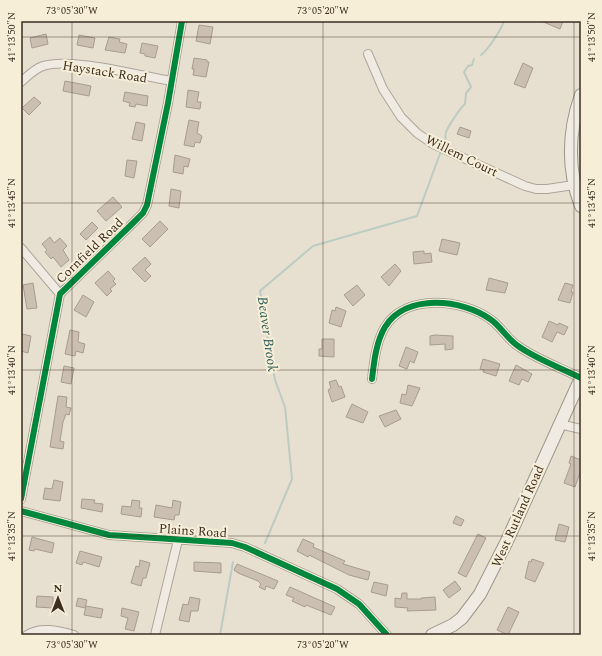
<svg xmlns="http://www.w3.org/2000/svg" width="602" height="656" font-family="Spectral,serif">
<rect width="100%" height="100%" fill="#e7e0d1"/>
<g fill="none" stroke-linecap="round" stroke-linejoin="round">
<g stroke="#bcccc2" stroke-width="2">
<path d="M481 55C488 50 501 30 504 21"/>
<path d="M445 142C446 139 445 135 446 132 448 127 460 108 465 104L466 93 471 87 464 72 468 66 472 65 474 59"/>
<path d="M265 543 292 479 285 407 275 380 260 291 313 246 417 216 441 151"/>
<path d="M220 635 233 562"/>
</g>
</g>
<g fill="#cbbfb2" stroke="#a89c90">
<path d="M541 21H563L560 29Z"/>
<path d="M199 25 213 27 210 44 196 41Z"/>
<path d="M46 34 48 44 32 48 30 38Z"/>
<path d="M79 35 95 38 93 48 77 45Z"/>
<path d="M109 37 120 39 119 42 127 44 125 53 105 50Z"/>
<path d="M142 43 158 46 155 58 145 56V54L140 53Z"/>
<path d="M194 58 207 60V62H209L206 77 193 75 194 69H192Z"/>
<path d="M523 63 533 68 525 88 514 84Z"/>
<path d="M65 81 91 86 89 96 63 91Z"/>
<path d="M188 90 199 92 197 102H201L200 109 186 107Z"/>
<path d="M125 92 148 96 147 106 136 104 135 107 129 106 130 103 123 101Z"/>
<path d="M34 97 41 103 29 115 22 108Z"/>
<path d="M189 120 199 122 197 133 202 136 200 143 195 142 194 147 184 145Z"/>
<path d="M136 122 145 124 142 141 132 139Z"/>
<path d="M460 127 471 131 469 138 457 134Z"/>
<path d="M175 155 190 159 188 167 184 166 183 174 173 172Z"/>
<path d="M127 160 137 161 134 178 125 176Z"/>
<path d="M171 189 181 191 179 208 169 206Z"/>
<path d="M113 197 122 207 106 221 97 211Z"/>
<path d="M160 221 168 229 150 247 142 239Z"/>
<path d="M92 222 98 228 86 240 80 234Z"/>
<path d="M50 237 54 243 60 238 67 246 63 250 69 260 61 267 53 257 51 259 45 252 47 250 42 244Z"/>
<path d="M442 239 460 243 457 255 439 251Z"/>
<path d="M424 251V254L431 253 432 262 414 264 413 252Z"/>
<path d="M145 257 151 264 145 270 151 276 145 282 132 269Z"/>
<path d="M395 264 401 271 389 286 381 277Z"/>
<path d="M108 271 115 279 113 281 116 284 110 289 112 291 107 296 95 283Z"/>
<path d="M489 278 508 283 505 293 486 290Z"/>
<path d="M33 283 37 308 27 309 23 285Z"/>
<path d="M565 283 573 285 571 292H573L570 303 558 300Z"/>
<path d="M357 285 365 295 353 306 344 295Z"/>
<path d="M83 295 94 302 86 317 74 310Z"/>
<path d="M336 307 346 311 341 327 329 323 332 310 335 311Z"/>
<path d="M549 321 558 325 559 323 568 327 564 335 557 332 552 342 542 337Z"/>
<path d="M70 330 79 332 78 342 85 344 83 353 76 351 75 356 65 354Z"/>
<path d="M22 334 31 336 28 353 21 351Z"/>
<path d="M435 335 453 336V349L445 350V344L430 345V336Z"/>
<path d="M322 339H334V357L319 356V349H322Z"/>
<path d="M406 347 418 352 414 363 410 361 407 369 399 366Z"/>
<path d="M483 359 500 364 496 376 483 372 484 370 480 369Z"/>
<path d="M516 365 532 374 528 382 522 379 519 385 509 381Z"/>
<path d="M64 366 74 368 71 384 61 382Z"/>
<path d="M336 380 339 387 341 386 345 397 332 402 328 390 331 388 329 382Z"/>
<path d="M408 385 420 388 412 406 400 403 402 394 406 395Z"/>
<path d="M58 396 67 397 66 407 71 408 69 415 66 414 63 422 60 441 64 442 63 449 50 447Z"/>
<path d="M352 404 368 412 363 423 346 417Z"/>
<path d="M396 410 401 419 385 427 379 416Z"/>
<path d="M571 456 581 460V470L575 487 564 483 571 464 569 463Z"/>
<path d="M54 480 63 482 60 501 43 499 45 488 52 489Z"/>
<path d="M82 499 95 500 94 503 103 504 102 512 81 508Z"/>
<path d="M132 500 140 501 139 508H142L141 517 121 514 122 506 131 507Z"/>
<path d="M173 500 181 502 179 515H175L174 520 154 517 156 505 172 508Z"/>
<path d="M456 516 464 520 461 526 453 523Z"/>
<path d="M559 524 569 527 565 542 555 540Z"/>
<path d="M478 534 486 538 466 577 458 573Z"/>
<path d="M32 537 54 543 52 553 35 549 34 551 29 550Z"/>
<path d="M303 539 314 544 313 547 345 561 343 564 370 572 368 580 349 575 309 555 308 557 297 551Z"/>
<path d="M80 551 102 557 99 567 83 562 82 565 76 563Z"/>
<path d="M532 559 544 563 535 582 525 578 529 561 531 562Z"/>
<path d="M140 560 150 563 146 578H143L141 586 131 583 136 566 139 567Z"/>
<path d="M194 562 221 563V573L194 571Z"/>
<path d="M237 564 278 581 274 589 266 586 265 590 259 587 261 584 258 581 238 573 234 570Z"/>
<path d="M455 581 461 589 449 598 443 590Z"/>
<path d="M374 582 388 585 386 596 371 592Z"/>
<path d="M290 587 335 607 331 615 306 605 305 607 292 601 294 598 286 595Z"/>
<path d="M402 593H407V599H421V598L435 597 436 610 407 611 408 608 395 607V598L401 599Z"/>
<path d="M37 596 53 597V608L36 607Z"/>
<path d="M190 597 200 599 198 611H191L189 622 179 620 183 604 188 605Z"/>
<path d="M78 598 87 600 85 608 76 606Z"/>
<path d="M86 606 103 609 101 618 84 615Z"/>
<path d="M508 607 519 612 508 635 497 630Z"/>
<path d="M122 608 139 612 134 631 125 629 128 618 121 616Z"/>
</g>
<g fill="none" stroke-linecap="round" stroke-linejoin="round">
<g stroke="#ada599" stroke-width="10">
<g id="street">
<path d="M368 54 383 89 401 117 417 133 433 144 525 186 536 189H547L574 185"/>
<path d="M21 82C28 76 34 69 43 66 71 57 141 76 171 81"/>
<path d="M21 248 60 294"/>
<path d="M372 379C374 362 376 342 385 327 406 293 462 299 490 319 502 327 508 341 521 348 539 360 561 368 581 378"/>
<path d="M559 424 581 429"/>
<path d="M21 499 60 294 132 224 143 213 147 205 168 103 182 21"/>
<path d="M21 511 109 535 232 543 245 547 337 589 359 604 387 635"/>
<path d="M27 635C41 626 59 631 74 635"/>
<path d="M155 635 178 540"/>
</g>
</g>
<g stroke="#9c958a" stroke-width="14">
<g id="secondary">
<path d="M581 95C568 132 567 169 581 206"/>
<path d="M432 635 453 625 462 618 480 594 506 543 581 378"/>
</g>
</g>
<use href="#street" stroke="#efebe3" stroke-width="8"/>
<use href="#secondary" stroke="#efebe3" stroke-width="12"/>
<g stroke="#f7eed8" stroke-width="8">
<g id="cycleway">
<path d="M372 379C374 362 376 342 385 327 406 293 462 299 490 319 502 327 508 341 521 348 539 360 561 368 581 378"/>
<path d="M21 499 60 294 132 224 143 213 147 205 168 103 182 21"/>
<path d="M21 511 109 535 232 543 245 547 337 589 359 604 387 635"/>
</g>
</g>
<use href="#cycleway" stroke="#00873e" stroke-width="6"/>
</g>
<path fill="none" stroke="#3d2e20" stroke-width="1" stroke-opacity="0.45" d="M72 21V635M323 21V635M574 21V635M21 37H581M21 203H581M21 370H581M21 536H581"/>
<g text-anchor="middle" stroke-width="4" stroke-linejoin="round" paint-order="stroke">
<g font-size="13" fill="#3d2e20" stroke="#f7eed8">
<text transform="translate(105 71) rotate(9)" y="5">Haystack Road</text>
<text transform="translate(462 155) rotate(26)" y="5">Willem Court</text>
<text transform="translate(89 250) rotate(-44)" y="5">Cornfield Road</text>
<text transform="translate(517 516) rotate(-66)" y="5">West Rutland Road</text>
<text transform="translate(193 530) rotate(4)" y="5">Plains Road</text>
</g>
<g font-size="14" font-style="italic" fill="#2f5d5a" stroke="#f7eed8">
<text transform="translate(268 334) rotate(82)" y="5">Beaver Brook</text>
</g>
</g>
<rect width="602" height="656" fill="none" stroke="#f7eed8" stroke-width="44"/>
<g transform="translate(58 598)" stroke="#f7eed8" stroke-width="3" paint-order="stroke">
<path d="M0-3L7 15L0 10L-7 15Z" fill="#3d2e20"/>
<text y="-6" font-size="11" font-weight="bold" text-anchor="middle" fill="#3d2e20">N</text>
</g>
<rect x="22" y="22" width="558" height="612" fill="none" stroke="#3d2e20" stroke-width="1.5"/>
<g font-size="10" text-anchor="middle" fill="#3d2e20">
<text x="72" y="14">73°05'30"W</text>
<text x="323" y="14">73°05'20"W</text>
<text transform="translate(11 37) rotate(-90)" y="4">41°13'50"N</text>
<text transform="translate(591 37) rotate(-90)" y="4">41°13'50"N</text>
<text transform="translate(11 203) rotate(-90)" y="4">41°13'45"N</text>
<text transform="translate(591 203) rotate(-90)" y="4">41°13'45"N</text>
<text transform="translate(11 370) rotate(-90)" y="4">41°13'40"N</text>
<text transform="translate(591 370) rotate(-90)" y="4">41°13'40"N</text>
<text transform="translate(11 536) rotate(-90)" y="4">41°13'35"N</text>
<text transform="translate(591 536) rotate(-90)" y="4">41°13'35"N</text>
<text x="72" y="648">73°05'30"W</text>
<text x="323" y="648">73°05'20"W</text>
</g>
</svg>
